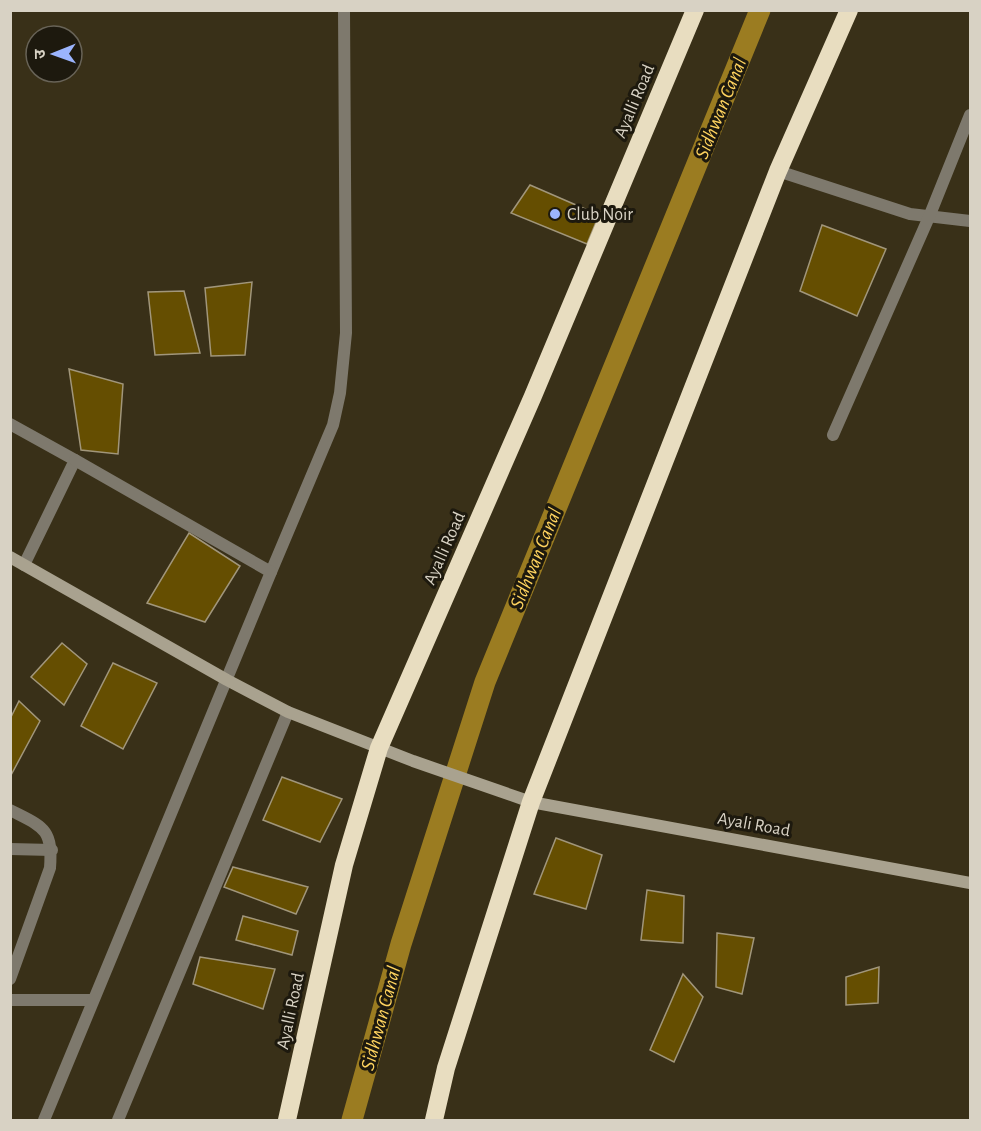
<svg xmlns="http://www.w3.org/2000/svg" width="981" height="1131" font-family="'Alegreya Sans','Noto Sans Devanagari',sans-serif">
<rect width="100%" height="100%" fill="#393018"/>
<g fill="none" stroke-linecap="round" stroke-linejoin="round">
<path stroke="#9b7c21" stroke-width="21" d="M352 1120 401 944 485 682 760 10"/>
</g>
<g fill="#654e01" stroke="#a1967b" stroke-width="1.5">
<path d="M530 185 599 215 587 244 511 213Z"/>
<path d="M822 225 886 249 857 316 800 291Z"/>
<path d="M252 282 245 355 211 356 205 288Z"/>
<path d="M184 291 200 353 155 355 148 292Z"/>
<path d="M69 369 123 384 118 454 81 450Z"/>
<path d="M189 533 240 566 205 622 147 603Z"/>
<path d="M62 643 87 664 64 705 31 677Z"/>
<path d="M113 663 157 683 123 749 81 726Z"/>
<path d="M19 701 40 721 10 777V719Z"/>
<path d="M282 777 342 799 320 842 263 820Z"/>
<path d="M556 838 602 855 586 909 534 894Z"/>
<path d="M233 867 308 887 296 914 224 887Z"/>
<path d="M647 890 684 896 683 943 641 940Z"/>
<path d="M243 916 298 931 292 955 236 940Z"/>
<path d="M717 933 754 938 742 994 716 987Z"/>
<path d="M200 957 275 969 263 1009 193 984Z"/>
<path d="M879 967 878 1003 846 1005V977Z"/>
<path d="M683 974 703 997 674 1062 650 1050Z"/>
</g>
<g fill="none" stroke-linecap="round" stroke-linejoin="round">
<g stroke="#7e796d" stroke-width="12">
<path d="M778 171 910 214 970 221"/>
<path d="M10 424 75 460 24 565"/>
<path d="M833 435 929 217 970 115"/>
<path d="M271 572 333 425 340 393 346 333 344 10"/>
<path d="M10 810C43 827 53 828 50 868L10 979"/>
<path d="M10 849 52 850"/>
<path d="M10 1000H92"/>
<path d="M44 1120 271 572 75 460"/>
<path d="M118 1120 288 712"/>
</g>
<path stroke="#a9a28f" stroke-width="12" d="M10 557 227 680 288 712 413 761 531 802 970 883"/>
<g stroke="#e8ddc0" stroke-width="18">
<path d="M287 1120 344 865 379 748 533 396 695 10"/>
<path d="M434 1120 446 1068 531 802 778 171 849 10"/>
</g>
</g>
<circle fill="#9bb4fd" stroke="#1d190e" stroke-width="2" cx="555" cy="214" r="6"/>
<g text-anchor="middle" stroke-width="6" stroke-linejoin="round" paint-order="stroke">
<g font-size="18" fill="#d8d2c4" stroke="#1d190e">
<text transform="translate(634 101) rotate(-67)" y="6">Ayalli Road</text>
<text transform="translate(444 548) rotate(-66)" y="6">Ayalli Road</text>
<text transform="translate(754 824) rotate(10)" y="6">Ayali Road</text>
<text transform="translate(290 1011) rotate(-78)" y="6">Ayalli Road</text>
</g>
<g font-size="18" fill="#d8d2c4" stroke="#1d190e" text-anchor="start">
<text x="567" y="220">Club Noir</text>
</g>
<g font-size="20" font-style="italic" fill="#fed35f" stroke="#1d190e">
<text transform="translate(720 108) rotate(-68)" y="7">Sidhwan Canal</text>
<text transform="translate(535 558) rotate(-68)" y="7">Sidhwan Canal</text>
<text transform="translate(380 1018) rotate(-75)" y="7">Sidhwan Canal</text>
</g>
</g>
<rect width="981" height="1131" fill="none" stroke="#d8d2c4" stroke-width="24"/>
<g transform="translate(54 54) rotate(269)"><circle r="28" fill="#1d190e" stroke="#686357" stroke-width="1.5"/>
<path d="M0-4.5L10 22L0 15L-10 22Z" fill="#9bb4fd"/>
<text y="-9" font-size="16" font-weight="bold" text-anchor="middle" fill="#d8d2c4">उ</text>
</g>
</svg>
